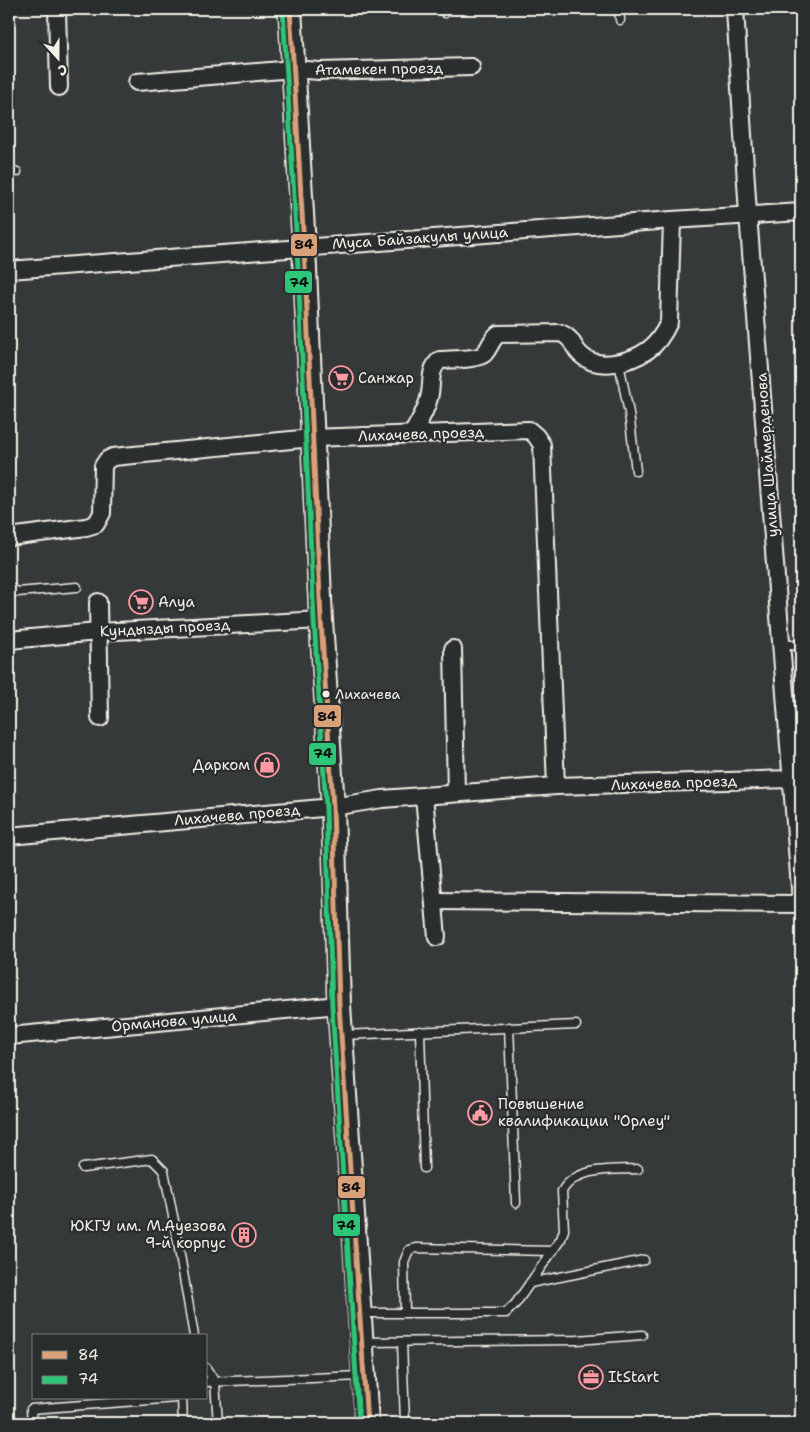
<svg xmlns="http://www.w3.org/2000/svg" width="810" height="1432" font-family="'Shantell Sans',sans-serif">
<rect width="100%" height="100%" fill="#363939"/>
<filter id="ink" filterUnits="userSpaceOnUse"><feTurbulence type="fractalNoise" baseFrequency=".02" numOctaves="2"/><feDisplacementMap in="SourceGraphic" scale="10" xChannelSelector="R" yChannelSelector="G"/><feConvolveMatrix kernelMatrix="1 2 1 2 8 2 1 2 1" color-interpolation-filters="sRGB"/></filter>
<g filter="url(#ink)">
<g fill="none" stroke-linecap="round" stroke-linejoin="round">
<g stroke="#f4f1e8" stroke-width="11">
<g id="lane">
<path d="M442 9 445 13"/>
<path d="M619 9 620 20"/>
<path d="M9 172H17"/>
<path d="M619 363 629 413 636 471"/>
<path d="M9 587 17 592 77 587"/>
<path d="M781 644 801 646"/>
<path d="M509 1027 516 1203"/>
<path d="M420 1031 424 1168"/>
<path d="M343 1035 576 1025"/>
<path d="M83 1168 152 1159 164 1171 175 1226 194 1336"/>
<path d="M530 1283 644 1260"/>
<path d="M405 1312 404 1262 409 1250 416 1248 553 1251"/>
<path d="M362 1313H506L516 1303 561 1239 564 1230 562 1191C577 1166 613 1170 638 1169"/>
<path d="M364 1342 577 1340 642 1335"/>
<path d="M402 1342 405 1423"/>
<path d="M206 1368 215 1382 218 1423"/>
<path d="M206 1382 362 1376"/>
<path d="M182 1398 183 1423"/>
<path d="M32 1423 31 1409 176 1398"/>
</g>
</g>
<g stroke="#f4f1e8" stroke-width="20">
<g id="street">
<path d="M57 9 59 87"/>
<path d="M735 9 748 214 801 901"/>
<path d="M137 82 294 69 319 71 471 67"/>
<path d="M9 270 672 220 801 212"/>
<path d="M412 434C419 422 426 411 429 398 433 384 428 370 440 360 449 359 477 360 484 354 490 348 490 341 498 334L561 333C574 339 572 347 581 355 598 371 631 362 648 350 658 343 664 333 669 322L672 220"/>
<path d="M9 537 86 527 96 524 102 513 103 466 107 460 113 457 312 438 529 430 536 436 542 445 556 786"/>
<path d="M98 602 100 718"/>
<path d="M9 640 98 632 321 620"/>
<path d="M453 649 456 793"/>
<path d="M424 796 437 937"/>
<path d="M9 836 333 807 382 799 556 786 792 779"/>
<path d="M434 901 801 904"/>
<path d="M9 1036 339 1005"/>
</g>
</g>
<g stroke="#f4f1e8" stroke-width="26">
<path id="secondary" d="M290 9 304 247 321 620 333 807 339 1005 367 1423"/>
</g>
<use href="#lane" stroke="#2a2d2e" stroke-width="8"/>
<use href="#street" stroke="#2a2d2e" stroke-width="16"/>
<use href="#secondary" stroke="#2a2d2e" stroke-width="22"/>
<g stroke="#2a2d2e" stroke-width="9">
<path id="bus-1" d="M290 9 304 247 321 620 333 807 339 1005 367 1423"/>
</g>
<g stroke="#2a2d2e" stroke-width="9">
<path id="bus-2" d="M283 9 297 247 314 620 326 807 332 1006 359 1423"/>
</g>
<use href="#bus-1" stroke="#d9a179" stroke-width="5"/>
<use href="#bus-2" stroke="#2dc577" stroke-width="5"/>
</g>
</g>
<defs>
<g id="supermarket-ring" transform="scale(1.25)"><circle r="9.5" fill="#2a2d2e" stroke="#ff9aa2" stroke-width="1.5"/><path d="M-6-5.5h2.5l.6 2H6L4.5 2H-2.5L-4.4-4H-6ZM-1.5 3.2a1.3 1.3 0 1 0 .1 0ZM3 3.2a1.3 1.3 0 1 0 .1 0Z" fill="#ff9aa2"/></g>
<g id="shop-ring" transform="scale(1.25)"><circle r="9.5" fill="#2a2d2e" stroke="#ff9aa2" stroke-width="1.5"/><path d="M-5-2.5h2.3a2.7 3.5 0 0 1 5.4 0H5L5.5 6h-11ZM-1.5-2.5h3a1.5 2.3 0 0 0-3 0Z" fill="#ff9aa2"/></g>
<g id="civic-ring" transform="scale(1.25)"><circle r="9.5" fill="#2a2d2e" stroke="#ff9aa2" stroke-width="1.5"/><path d="M-.6-6.5H3V-4.5H.6V-3L4-1V1h2V6H-6V1h2V-1L-.6-3ZM-1.2 2.5V6h2.4V2.5Z" fill="#ff9aa2"/></g>
<g id="building-ring" transform="scale(1.25)"><circle r="9.5" fill="#2a2d2e" stroke="#ff9aa2" stroke-width="1.5"/><path d="M-4-6H4V6H1V3H-1V6H-4ZM-2.5-4.3h1.7v1.8h-1.7ZM.8-4.3h1.7v1.8H.8ZM-2.5-1h1.7V.8h-1.7ZM.8-1h1.7V.8H.8Z" fill="#ff9aa2"/></g>
<g id="office-ring" transform="scale(1.25)"><circle r="9.5" fill="#2a2d2e" stroke="#ff9aa2" stroke-width="1.5"/><path d="M-6-3h4V-5.5h4V-3h4V5H-6ZM-1-4.5V-3h2v-1.5ZM-6 0V1H6V0Z" fill="#ff9aa2"/></g>
</defs>
<g fill-rule="evenodd">
<use href="#supermarket-ring" x="341" y="378"/>
<use href="#supermarket-ring" x="141" y="602"/>
<use href="#shop-ring" x="267" y="765"/>
<use href="#civic-ring" x="480" y="1113"/>
<use href="#building-ring" x="244" y="1235"/>
<use href="#office-ring" x="591" y="1377"/>
</g>
<circle fill="#f4f1e8" stroke="#2a2d2e" stroke-width="2" cx="326" cy="694" r="4.5"/>
<g text-anchor="middle" stroke-width="4.5" stroke-linejoin="round" paint-order="stroke">
<g font-size="14" fill="#f4f1e8" stroke="#2a2d2e" text-anchor="start">
<text x="335" y="699">Лихачева</text>
</g>
<g font-size="15" fill="#f4f1e8" stroke="#2a2d2e">
<text transform="translate(379 69) rotate(-1)" y="5">Атамекен проезд</text>
<text transform="translate(420 238) rotate(-4)" y="5">Муса Байзакулы улица</text>
<text transform="translate(421 434) rotate(-2)" y="5">Лихачева проезд</text>
<text transform="translate(767 455) rotate(-94)" y="5">улица Шаймерденова</text>
<text transform="translate(165 628) rotate(-3)" y="5">Кундызды проезд</text>
<text transform="translate(674 783) rotate(-2)" y="5">Лихачева проезд</text>
<text transform="translate(237 815) rotate(-5)" y="5">Лихачева проезд</text>
<text transform="translate(174 1021) rotate(-5)" y="5">Орманова улица</text>
</g>
<g font-size="15" fill="#f4f1e8" stroke="#2a2d2e" text-anchor="start">
<text x="358" y="383">Санжар</text>
<text x="158" y="607">Алуа</text>
<text x="250" y="770" text-anchor="end">Дарком</text>
<text x="498" y="1109">Повышение<tspan x="498" dy="17">квалификации "Орлеу"</tspan></text>
<text x="226" y="1231" text-anchor="end">ЮКГУ им. М.Ауезова<tspan x="226" dy="17">9-й корпус</tspan></text>
<text x="608" y="1382">ItStart</text>
</g>
</g>
<g stroke="#2a2d2e" stroke-width="2">
<rect x="290" y="233" width="28" height="24" rx="5" fill="#d9a179"/>
<rect x="284" y="270" width="29" height="24" rx="5" fill="#2dc577"/>
<rect x="313" y="704" width="29" height="24" rx="5" fill="#d9a179"/>
<rect x="308" y="742" width="29" height="24" rx="5" fill="#2dc577"/>
<rect x="337" y="1175" width="29" height="24" rx="5" fill="#d9a179"/>
<rect x="332" y="1213" width="29" height="24" rx="5" fill="#2dc577"/>
</g>
<g font-size="14" text-anchor="middle" font-weight="bold" fill="#111">
<text x="304" y="249">84</text>
<text x="299" y="287">74</text>
<text x="327" y="721">84</text>
<text x="323" y="758">74</text>
<text x="351" y="1192">84</text>
<text x="346" y="1230">74</text>
</g>
<rect width="810" height="1432" fill="none" stroke="#2a2d2e" stroke-width="30"/>
<rect x="15" y="15" width="780" height="1402" fill="none" stroke="#f4f1e8" stroke-width="2" filter="url(#ink)"/>
<rect x="32" y="1334" width="175" height="65" fill="#2a2d2e" stroke="#7b7b78"/>
<rect x="42" y="1351" width="25" height="8" fill="#d9a179" stroke="#7b7b78"/>
<text x="78" y="1360" font-size="15" fill="#f4f1e8">84</text>
<rect x="42" y="1376" width="25" height="8" fill="#2dc577" stroke="#7b7b78"/>
<text x="78" y="1384" font-size="15" fill="#f4f1e8">74</text>
<g transform="translate(58 58) rotate(159)" stroke="#2a2d2e" stroke-width="4" paint-order="stroke">
<path d="M0-4L9 19L0 12L-9 19Z" fill="#f4f1e8"/>
<text y="-8" font-size="14" font-weight="bold" text-anchor="middle" fill="#f4f1e8">С</text>
</g>
</svg>
